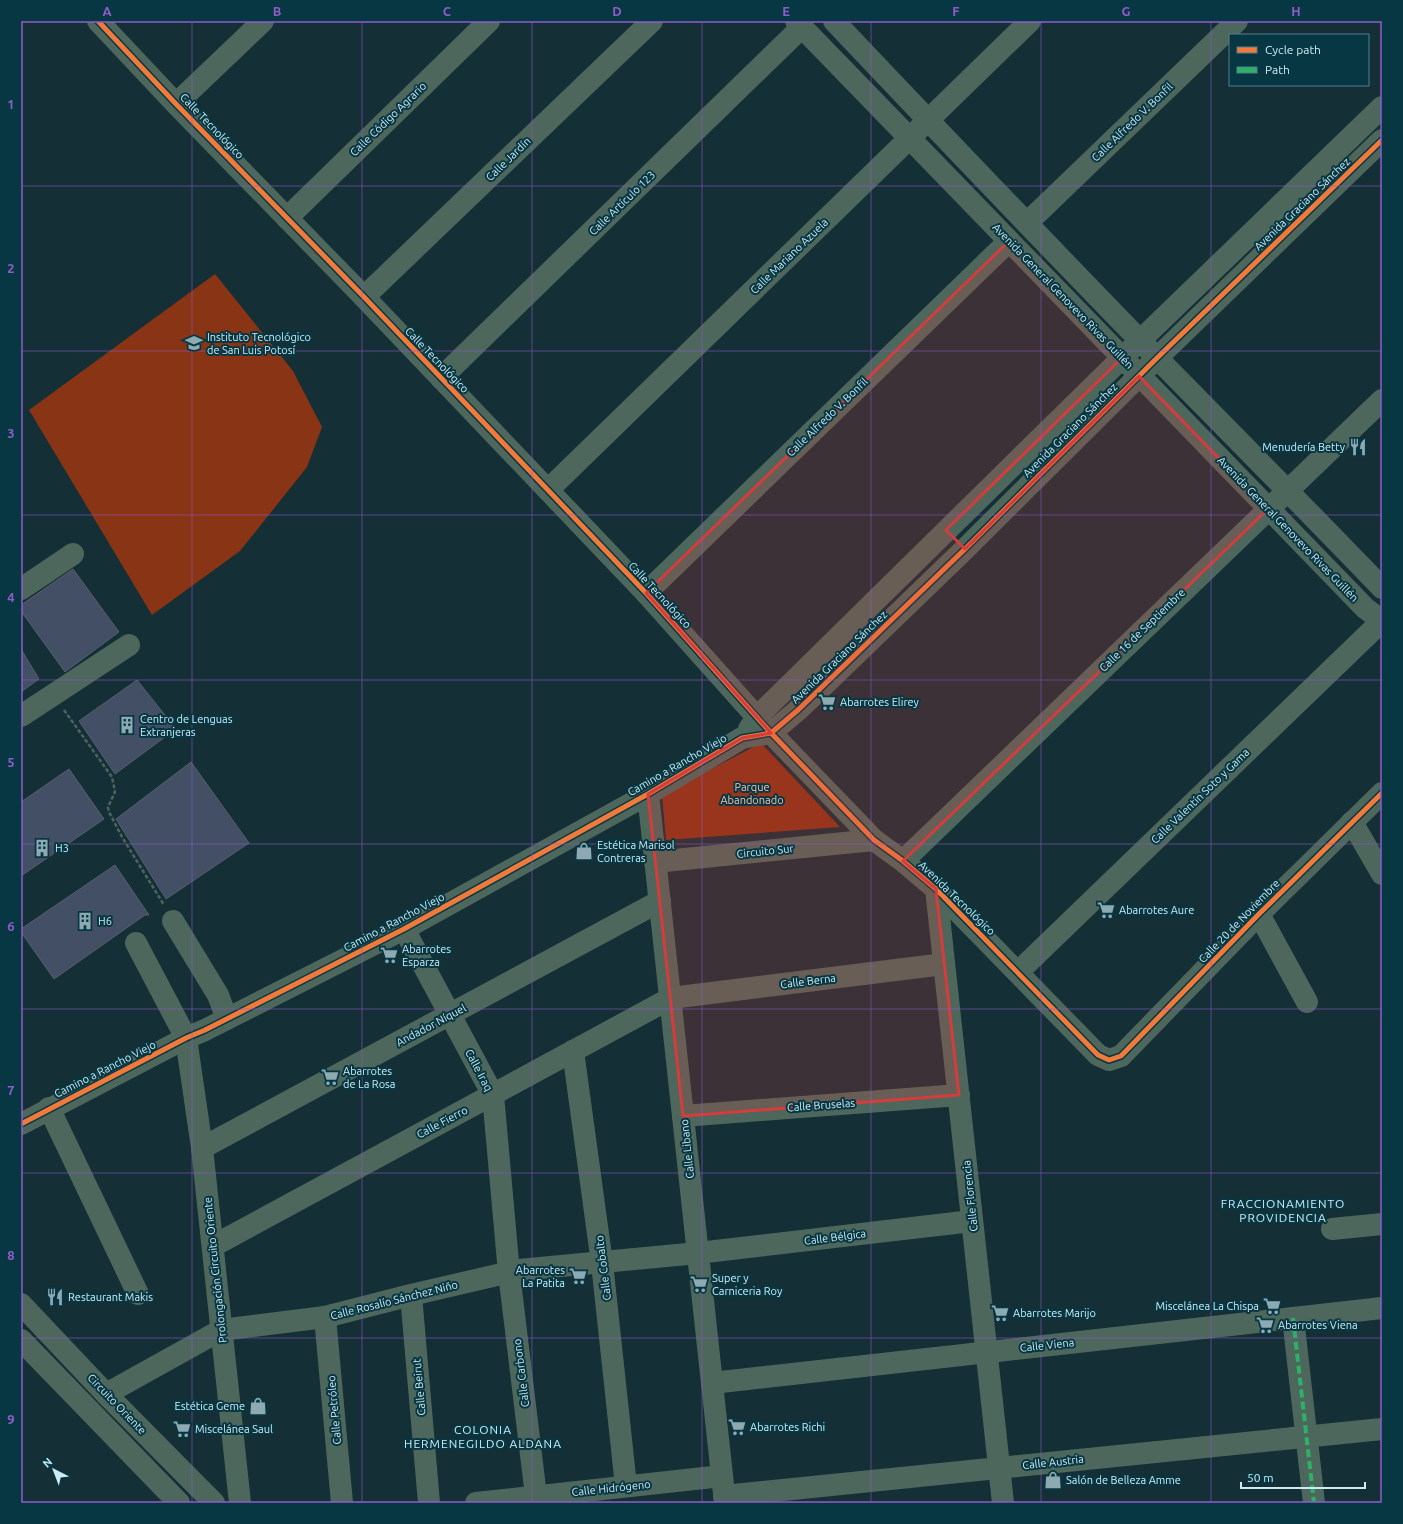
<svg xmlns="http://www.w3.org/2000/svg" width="1403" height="1524" font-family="Ubuntu,sans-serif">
<rect width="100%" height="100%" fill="#152f36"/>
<g fill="#893414">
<path d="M215 274 293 371 322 427 307 467 240 551 152 615 29 410Z"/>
<path d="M761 743 840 827 666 840 662 795Z"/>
</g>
<g fill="#434f65" stroke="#54606b">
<path d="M73 569 119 632 65 672 21 611V605Z"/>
<path d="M21 649 39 679 21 692Z"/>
<path d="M137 680 176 729 115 774 79 721Z"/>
<path d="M191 762 249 843 166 899 116 819Z"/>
<path d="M69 769 104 819 21 876V802Z"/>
<path d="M115 865 149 915H145L54 979 21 932V929Z"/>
</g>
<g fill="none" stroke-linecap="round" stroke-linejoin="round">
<path stroke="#4d635f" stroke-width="2.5" stroke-dasharray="4 2" stroke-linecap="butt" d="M64 710 112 777 115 792 108 807 109 812 122 837 164 905"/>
<g stroke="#4d675c" stroke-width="22">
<path d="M98 21 176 104 364 297 646 593 771 733 874 840 903 861 936 889 1098 1055 1109 1060 1121 1056 1259 914 1382 793"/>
<path d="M796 21 1365 608 1382 621 1018 972"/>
<path d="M834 21C941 134 1049 247 1158 359 1233 435 1308 511 1382 588"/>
<path d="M176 104 263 21"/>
<path d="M287 218 489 21"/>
<path d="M1027 223 1237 21"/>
<path d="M364 297 652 21"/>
<path d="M441 378 802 27"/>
<path d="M548 490 1030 21"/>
<path d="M21 589 73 554"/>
<path d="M646 593 1009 241"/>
<path d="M21 716 129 645"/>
<path d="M749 729 757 717 1122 358 1382 107"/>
<path d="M648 794 725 1503"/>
<path d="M1352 822 1382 874"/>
<path d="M903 861 1382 400"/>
<path d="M655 862 874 840"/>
<path d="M936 889 1003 1503"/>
<path d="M1259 914 1307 1002"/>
<path d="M173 921 218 995 227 1019"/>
<path d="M404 929 493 1095 509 1273 536 1496"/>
<path d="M136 943 186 1038 202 1148 240 1503"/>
<path d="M573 1051 602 1263 626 1486"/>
<path d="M49 1108 138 1294"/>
<path d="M683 1116 959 1095"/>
<path d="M21 1124 186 1038 205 1030 404 929 648 794 742 738 771 733 798 710 965 549 1157 358 1382 140"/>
<path d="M202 1148 660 901"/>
<path d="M1332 1229 1382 1224"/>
<path d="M213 1246 671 998 944 964"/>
<path d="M411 1295 429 1503"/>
<path d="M21 1304 106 1394 214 1503"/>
<path d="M325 1317 342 1503"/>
<path d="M1293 1318 1314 1503"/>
<path d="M21 1340 179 1503"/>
<path d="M712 1383 1382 1308"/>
<path d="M106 1394 221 1330 325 1317 411 1295 519 1270 698 1253 972 1221"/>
<path d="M724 1496 1382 1429"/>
<path d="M476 1503 722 1476"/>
</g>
<path stroke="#2db169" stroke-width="4" stroke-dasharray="8 4" stroke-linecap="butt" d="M1293 1318 1314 1503"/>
<g stroke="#073743" stroke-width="8">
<g id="cycleway">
<path d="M98 21 176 104 364 297 646 593 771 733 874 840 903 861 936 889 1098 1055 1109 1060 1121 1056 1259 914 1382 793"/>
<path d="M21 1124 186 1038 205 1030 404 929 648 794 742 738 771 733 798 710 965 549 1157 358 1382 140"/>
</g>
</g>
<use href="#cycleway" stroke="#f17a3a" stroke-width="5"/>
</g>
<path fill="#d53c3c" fill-opacity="0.2" stroke="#d53c3c" stroke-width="3" stroke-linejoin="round" d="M1009 241 1122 358 946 530 965 549 1139 376 1268 509 903 861 936 889 959 1095 683 1116 648 794 742 738 771 733 646 593Z"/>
<path fill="none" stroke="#905ccc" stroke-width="1" stroke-opacity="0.55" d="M192 21V1503M362 21V1503M532 21V1503M702 21V1503M871 21V1503M1041 21V1503M1211 21V1503M21 186H1382M21 351H1382M21 515H1382M21 680H1382M21 844H1382M21 1009H1382M21 1173H1382M21 1338H1382"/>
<defs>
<g id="university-bare" transform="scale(1.38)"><path d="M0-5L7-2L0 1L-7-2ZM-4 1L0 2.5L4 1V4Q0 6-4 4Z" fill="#8da9b2" stroke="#073743" stroke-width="2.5" paint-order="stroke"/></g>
<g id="restaurant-bare" transform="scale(1.38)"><path d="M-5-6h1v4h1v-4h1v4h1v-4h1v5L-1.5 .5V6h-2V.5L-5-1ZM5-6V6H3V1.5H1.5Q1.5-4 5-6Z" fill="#8da9b2" stroke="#073743" stroke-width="2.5" paint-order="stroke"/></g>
<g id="supermarket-bare" transform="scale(1.38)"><path d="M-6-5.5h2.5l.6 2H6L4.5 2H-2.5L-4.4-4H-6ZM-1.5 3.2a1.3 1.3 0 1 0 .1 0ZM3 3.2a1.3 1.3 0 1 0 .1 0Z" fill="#8da9b2" stroke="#073743" stroke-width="2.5" paint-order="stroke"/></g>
<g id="building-bare" transform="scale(1.38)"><path d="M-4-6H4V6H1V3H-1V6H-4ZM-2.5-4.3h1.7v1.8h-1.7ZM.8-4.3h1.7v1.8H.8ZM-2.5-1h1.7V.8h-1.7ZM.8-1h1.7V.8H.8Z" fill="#8da9b2" stroke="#073743" stroke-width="2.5" paint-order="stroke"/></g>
<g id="shop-bare" transform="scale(1.38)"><path d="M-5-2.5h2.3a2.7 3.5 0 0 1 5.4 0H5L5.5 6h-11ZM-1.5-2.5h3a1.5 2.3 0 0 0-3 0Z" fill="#8da9b2" stroke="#073743" stroke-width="2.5" paint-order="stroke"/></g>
</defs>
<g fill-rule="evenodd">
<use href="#university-bare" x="194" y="343"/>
<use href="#restaurant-bare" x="1358" y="447"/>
<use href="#supermarket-bare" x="827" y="702"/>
<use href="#building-bare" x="127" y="725"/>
<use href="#building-bare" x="42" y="848"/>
<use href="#shop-bare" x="584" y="851"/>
<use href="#supermarket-bare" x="1106" y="910"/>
<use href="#building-bare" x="85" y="921"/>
<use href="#supermarket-bare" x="389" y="955"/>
<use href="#supermarket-bare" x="330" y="1077"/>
<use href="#supermarket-bare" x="578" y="1276"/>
<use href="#supermarket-bare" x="699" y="1284"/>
<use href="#restaurant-bare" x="55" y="1297"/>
<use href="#supermarket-bare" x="1272" y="1306"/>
<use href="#supermarket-bare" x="1000" y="1313"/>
<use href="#supermarket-bare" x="1265" y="1325"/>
<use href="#shop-bare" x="258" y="1406"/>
<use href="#supermarket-bare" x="737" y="1427"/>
<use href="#supermarket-bare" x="182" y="1429"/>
<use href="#shop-bare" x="1053" y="1480"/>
</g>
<g text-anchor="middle" stroke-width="4" stroke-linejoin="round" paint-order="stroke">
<g font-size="11" fill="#ceebf4" stroke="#073743">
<text transform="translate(388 119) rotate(-44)" y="4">Calle Código Agrario</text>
<text transform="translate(1132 122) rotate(-44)" y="4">Calle Alfredo V. Bonfil</text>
<text transform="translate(212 126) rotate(46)" y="4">Calle Tecnológico</text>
<text transform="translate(508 159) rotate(-44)" y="4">Calle Jardín</text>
<text transform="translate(622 203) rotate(-44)" y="4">Calle Artículo 123</text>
<text transform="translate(1302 204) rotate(-44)" y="4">Avenida Graciano Sánchez</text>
<text transform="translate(789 256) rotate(-44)" y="4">Calle Mariano Azuela</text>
<text transform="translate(1063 296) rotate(46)" y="4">Avenida General Genovevo Rivas Guillén</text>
<text transform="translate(437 360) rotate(46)" y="4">Calle Tecnológico</text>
<text transform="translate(827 417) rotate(-44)" y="4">Calle Alfredo V. Bonfil</text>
<text transform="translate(1070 430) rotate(-45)" y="4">Avenida Graciano Sánchez</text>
<text transform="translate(1288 529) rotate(46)" y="4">Avenida General Genovevo Rivas Guillén</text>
<text transform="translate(660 595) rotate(47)" y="4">Calle Tecnológico</text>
<text transform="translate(1142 630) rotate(-44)" y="4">Calle 16 de Septiembre</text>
<text transform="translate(839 657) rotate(-44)" y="4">Avenida Graciano Sánchez</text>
<text transform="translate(677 765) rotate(-30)" y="4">Camino a Rancho Viejo</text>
<text transform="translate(1200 796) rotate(-44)" y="4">Calle Valentín Soto y Gama</text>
<text transform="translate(765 851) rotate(-6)" y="4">Circuito Sur</text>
<text transform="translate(957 898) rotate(44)" y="4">Avenida Tecnológico</text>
<text transform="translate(1239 921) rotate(-46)" y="4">Calle 20 de Noviembre</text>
<text transform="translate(394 922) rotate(-28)" y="4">Camino a Rancho Viejo</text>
<text transform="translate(808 981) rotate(-7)" y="4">Calle Berna</text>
<text transform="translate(431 1025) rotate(-28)" y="4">Andador Níquel</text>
<text transform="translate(105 1069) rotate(-27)" y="4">Camino a Rancho Viejo</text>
<text transform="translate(479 1070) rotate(62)" y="4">Calle Iraq</text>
<text transform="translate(821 1105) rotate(-4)" y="4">Calle Bruselas</text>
<text transform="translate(442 1122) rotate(-28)" y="4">Calle Fierro</text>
<text transform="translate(687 1149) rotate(-96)" y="4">Calle Libano</text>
<text transform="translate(970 1196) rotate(-96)" y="4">Calle Florencia</text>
<text transform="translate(835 1237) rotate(-7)" y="4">Calle Bélgica</text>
<text transform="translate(603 1268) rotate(-97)" y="4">Calle Cobalto</text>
<text transform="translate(215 1270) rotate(-96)" y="4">Prolongación Circuito Oriente</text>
<text transform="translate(394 1300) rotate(-14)" y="4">Calle Rosalío Sánchez Niño</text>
<text transform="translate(1047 1345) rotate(-6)" y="4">Calle Viena</text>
<text transform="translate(521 1373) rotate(-97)" y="4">Calle Carbono</text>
<text transform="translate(419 1387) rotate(-95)" y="4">Calle Beirut</text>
<text transform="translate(117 1404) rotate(46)" y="4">Circuito Oriente</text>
<text transform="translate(334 1410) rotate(-95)" y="4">Calle Petróleo</text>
<text transform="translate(1053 1462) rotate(-6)" y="4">Calle Austria</text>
<text transform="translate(611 1488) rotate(-6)" y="4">Calle Hidrógeno</text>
</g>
<g font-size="11" fill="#ceebf4" stroke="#073743" text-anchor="start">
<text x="207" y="341">Instituto Tecnológico<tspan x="207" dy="13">de San Luis Potosí</tspan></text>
<text x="1345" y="451" text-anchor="end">Menudería Betty</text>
<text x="840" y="706">Abarrotes Elirey</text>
<text x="140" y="723">Centro de Lenguas<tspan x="140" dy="13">Extranjeras</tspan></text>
<text x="597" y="849">Estética Marisol<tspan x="597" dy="13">Contreras</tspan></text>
<text x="55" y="852">H3</text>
<text x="1119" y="914">Abarrotes Aure</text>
<text x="98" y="925">H6</text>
<text x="402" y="953">Abarrotes<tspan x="402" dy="13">Esparza</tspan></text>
<text x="343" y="1075">Abarrotes<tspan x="343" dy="13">de La Rosa</tspan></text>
<text x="565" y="1274" text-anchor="end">Abarrotes<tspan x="565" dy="13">La Patita</tspan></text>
<text x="712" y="1282">Super y<tspan x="712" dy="13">Carniceria Roy</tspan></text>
<text x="68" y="1301">Restaurant Makis</text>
<text x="1259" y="1310" text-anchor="end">Miscelánea La Chispa</text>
<text x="1013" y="1317">Abarrotes Marijo</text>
<text x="1278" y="1329">Abarrotes Viena</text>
<text x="245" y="1410" text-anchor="end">Estética Geme</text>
<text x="750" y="1431">Abarrotes Richi</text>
<text x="195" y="1433">Miscelánea Saul</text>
<text x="1066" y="1484">Salón de Belleza Amme</text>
</g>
<g font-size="11" fill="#fdc2af" stroke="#073743">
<text x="752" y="791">Parque<tspan x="752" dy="13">Abandonado</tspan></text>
</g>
<g font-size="12" letter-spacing="1" fill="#ceebf4" stroke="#073743">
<text x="1283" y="1208">FRACCIONAMIENTO<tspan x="1283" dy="14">PROVIDENCIA</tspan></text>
<text x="483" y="1434">COLONIA<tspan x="483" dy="14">HERMENEGILDO ALDANA</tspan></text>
</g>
</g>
<rect width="1403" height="1524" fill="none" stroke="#073743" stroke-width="44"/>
<rect x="1229" y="34" width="140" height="52" fill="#073743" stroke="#577f8a"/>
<rect x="1237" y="47" width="20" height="6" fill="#f17a3a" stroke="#577f8a"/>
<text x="1265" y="54" font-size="12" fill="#ceebf4">Cycle path</text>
<rect x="1237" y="67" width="20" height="6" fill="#2db169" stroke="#577f8a"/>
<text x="1265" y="74" font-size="12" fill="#ceebf4">Path</text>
<g transform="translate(54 1470) rotate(318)" stroke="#073743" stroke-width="3" paint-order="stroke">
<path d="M0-3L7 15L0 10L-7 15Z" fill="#ceebf4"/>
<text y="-6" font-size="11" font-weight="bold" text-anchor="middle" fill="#ceebf4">N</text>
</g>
<path d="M1241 1482v6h124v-6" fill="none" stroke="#ceebf4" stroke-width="2"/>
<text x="1247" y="1482" font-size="12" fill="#ceebf4" stroke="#073743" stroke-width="3" paint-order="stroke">50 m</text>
<rect x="22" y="22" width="1359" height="1480" fill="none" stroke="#905ccc" stroke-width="1.5"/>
<g font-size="13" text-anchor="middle" font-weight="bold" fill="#905ccc">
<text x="107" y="16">A</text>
<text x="277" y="16">B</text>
<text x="447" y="16">C</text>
<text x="617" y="16">D</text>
<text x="786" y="16">E</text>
<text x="956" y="16">F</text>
<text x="1126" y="16">G</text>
<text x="1296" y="16">H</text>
<text x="11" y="109">1</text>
<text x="11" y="273">2</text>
<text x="11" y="438">3</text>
<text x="11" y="602">4</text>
<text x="11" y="767">5</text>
<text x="11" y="931">6</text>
<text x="11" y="1095">7</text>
<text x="11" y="1260">8</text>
<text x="11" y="1424">9</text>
</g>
</svg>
